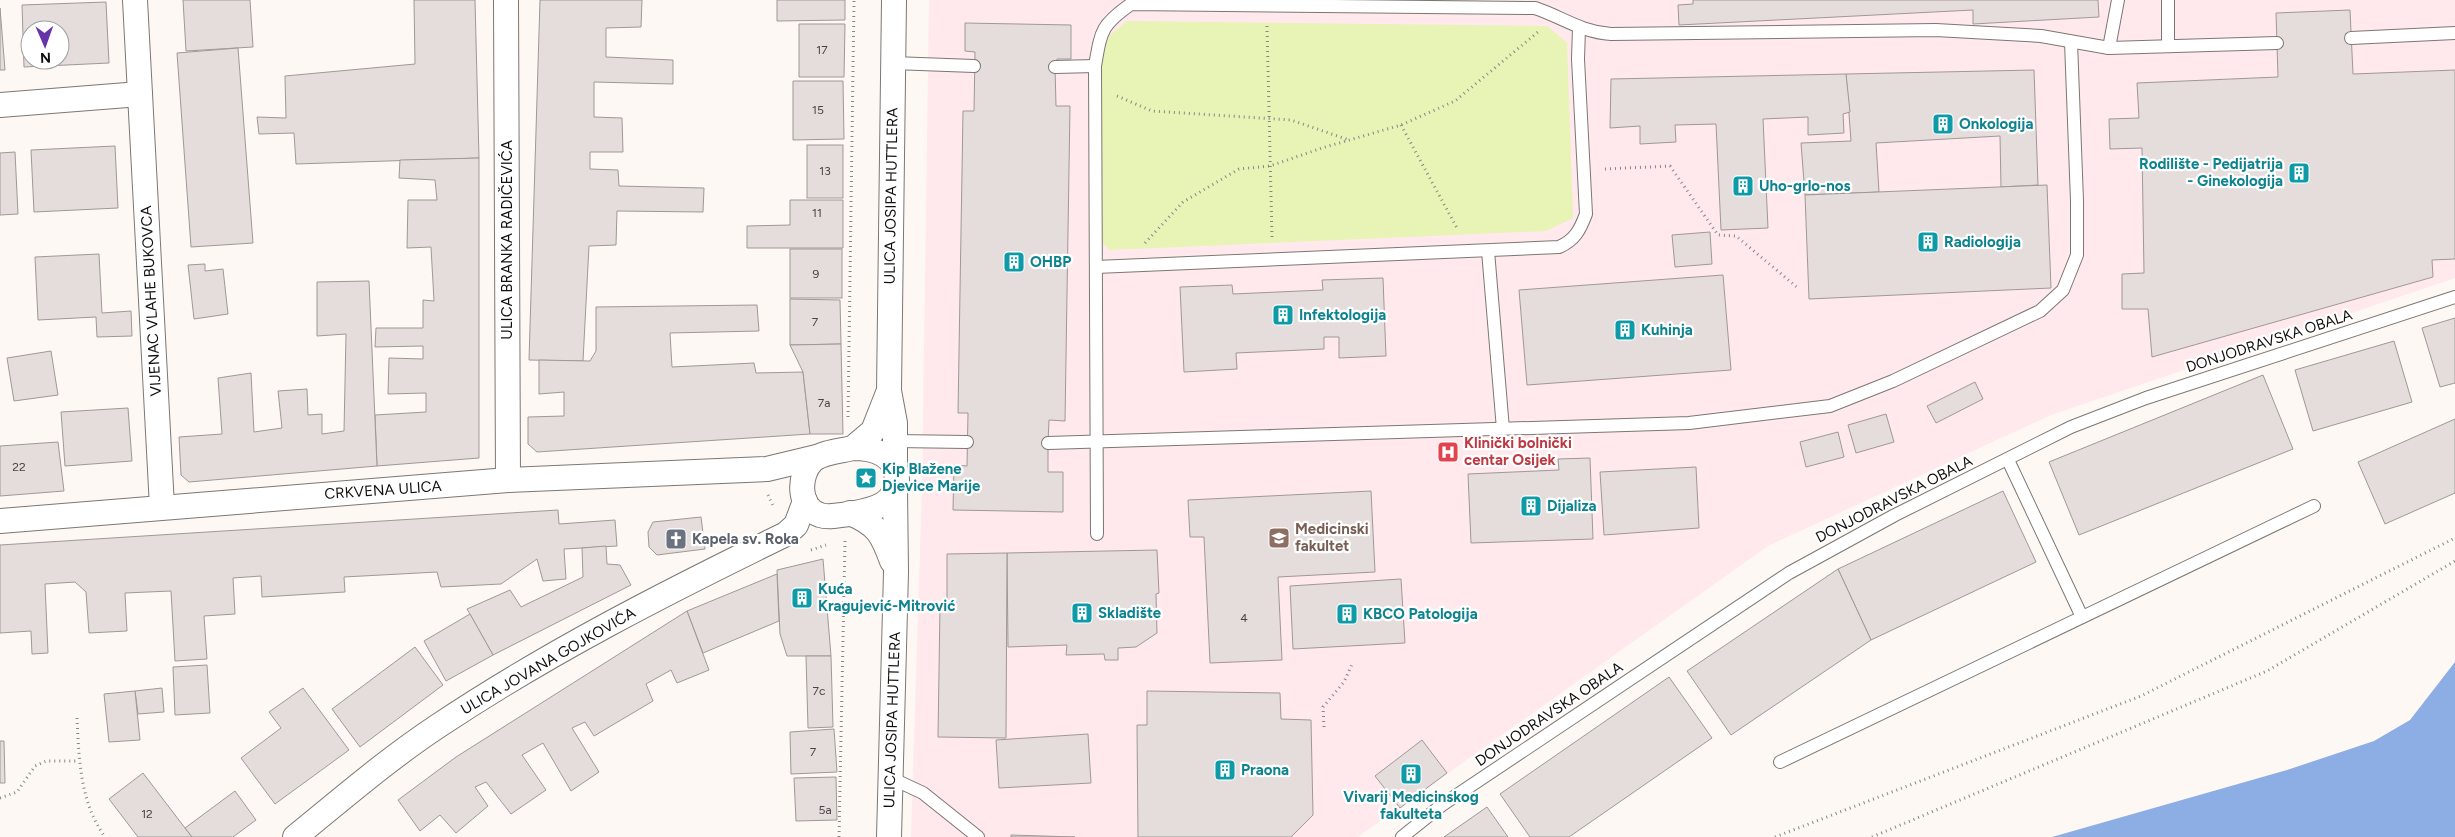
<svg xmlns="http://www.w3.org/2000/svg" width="2455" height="837" font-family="Figtree,sans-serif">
<rect width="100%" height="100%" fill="#fef8f4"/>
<path fill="#ffe9ec" d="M929 0H2455V278L2051 415 1768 546 1358 837H911L922 488Z"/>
<path fill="#e8f3b6" d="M1127 21 1547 26 1567 43 1573 218 1546 231 1109 250 1093 231 1103 41Z"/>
<path fill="#8daee5" d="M2455 662V837H2052L2287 770 2374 741 2410 720Z"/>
<g fill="#e4dddc" stroke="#9f9897" fill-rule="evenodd">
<path d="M183 0H250L253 47 186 51Z"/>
<path d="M414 0H475L479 158 296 164 294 133 259 134 257 117 286 118 285 76 415 64Z"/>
<path d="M540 0H642L641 27 606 28V57L673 60V84L594 82V117L622 118 623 152H590V169L618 170 619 186 704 188 703 212 617 211 616 245 589 246 583 361 529 360Z"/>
<path d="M777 0H845V20L777 21Z"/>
<path d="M1693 0H2098L2099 17 1973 24V10L1679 25 1678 5 1693 4Z"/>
<path d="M106 2 109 63 24 67 22 5ZM30 30H60V60H30Z"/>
<path d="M0 8 5 70H0Z"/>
<path d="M2350 10 2353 74 2455 70V259L2432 260 2433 277 2152 357 2148 309H2122V274L2144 273 2142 148 2110 149 2109 119 2139 118 2137 83 2278 77 2276 13Z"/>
<path d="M965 23 1071 25V59H1057L1055 67 1056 106H1070L1065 421 1049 420 1048 443V472H1063V512L953 510 954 465 967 466 968 413H958L963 111H974L975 52 965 51Z"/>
<path d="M799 24H845L844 77H799Z"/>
<path d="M238 48 253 243 191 247 177 53Z"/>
<path d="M2034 70 2038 185 2001 187 2000 136 1876 143 1879 192 1805 195 1801 143 1851 141 1846 74Z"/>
<path d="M1846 74 1850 112 1843 114 1844 133 1808 135V117L1763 119 1768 228 1721 230 1716 124 1675 125 1676 142 1640 144V126L1610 128 1611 79Z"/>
<path d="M793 81H843L844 139 793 140Z"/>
<rect x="807" y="145" width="36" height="53"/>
<path d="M115 146 118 208 34 212 31 150Z"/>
<path d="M15 152 18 214 0 215V153Z"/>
<path d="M479 158V458L377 466 375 415 426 412V393L388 394 389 358 423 359V346L375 347 376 328H423V300L434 301 431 247 407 248 408 200H437L435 180 399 178 400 160Z"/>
<path d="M2047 185 2051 288 1809 299 1805 195Z"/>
<path d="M790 200H843V248H747V226L790 225Z"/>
<path d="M1710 232 1712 264 1675 267 1672 235Z"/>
<rect x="790" y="249" width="52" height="49"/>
<path d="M99 254 102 313 131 311 132 336 97 337 96 317 38 320 35 257Z"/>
<path d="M205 264V271L223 269 228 314 194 319 188 265Z"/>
<path d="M1723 275 1731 370 1527 385 1519 290Z"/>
<path d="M1383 278 1386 356 1339 358V337H1324V349L1236 353 1237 369 1184 372 1180 287 1232 285 1233 294 1323 290 1322 280Z"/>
<path d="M369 281 377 466 189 482 181 475 179 437 222 434 218 378 251 373 254 432 282 428 278 391 307 389 308 415 322 414V434L344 431 346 334 317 336V282Z"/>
<path d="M790 299 840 300 841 344 790 345Z"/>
<path d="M757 305 759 331 670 333 672 367 754 363 756 373 803 372 810 434 537 452 528 444V417L564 416V392L539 394V360L590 361 596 351V307Z"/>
<path d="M2455 318V383L2440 387 2422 328Z"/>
<path d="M2394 341 2412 402 2313 431 2295 370Z"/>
<path d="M841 344 843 434H810L803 372 790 345Z"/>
<path d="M51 351 58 395 14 401 7 358Z"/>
<path d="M2263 375 2293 449 2079 535 2049 462Z"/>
<path d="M1975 382 1983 399 1936 423 1927 406Z"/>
<path d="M128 408 132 461 65 466 61 412Z"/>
<path d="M1886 414 1894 442 1856 453 1848 425Z"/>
<path d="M2455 419V493L2385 524 2358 462Z"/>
<path d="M1838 432 1844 457 1806 467 1800 442Z"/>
<path d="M58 442 64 491 0 496V446Z"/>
<path d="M1590 458 1593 539 1471 543 1468 474 1559 470 1558 459Z"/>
<path d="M1696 467 1699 528 1604 535 1600 472Z"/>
<path d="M1371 491 1375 572 1278 577 1282 660 1210 663 1204 537H1190L1188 500Z"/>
<path d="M2003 491 2036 562 1871 640 1838 569Z"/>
<path d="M558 510 559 524 615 520 617 546 564 549 566 579 543 581 537 559 501 584 441 587 437 572 344 577 345 592 262 597 261 576 233 578 235 614 204 616 207 659 175 661 171 591 125 593 127 631 89 633 86 592 75 582 45 584 48 653 32 654 31 631 0 633V545Z"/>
<path d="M701 517 705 549 657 555 649 547 648 532 653 522Z"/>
<path d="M606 546 607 564 620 565 631 585 493 655 467 609 510 590 521 607 583 577 582 548Z"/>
<path d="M1157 550 1159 593 1156 594 1157 633 1136 647 1118 648V660H1105L1104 654 1066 655 1067 645 1008 647 1007 553Z"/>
<path d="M1007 553 1006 738 938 737 940 606 947 605V554Z"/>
<path d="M823 559 831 656H787L780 634 777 570Z"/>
<path d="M1838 569 1871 640 1731 735 1687 671Z"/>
<path d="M777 574 779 621 703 653 687 611Z"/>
<path d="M1401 579 1405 643 1293 649 1290 586Z"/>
<path d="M687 611 709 670 677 683 671 670 646 684 653 701 594 736 585 722 572 728 599 772 571 791 543 743 522 755 546 790 511 814 486 782 475 787 488 806 456 833 440 815 420 831 398 800 456 757Z"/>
<path d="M470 614 493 655 446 681 424 641Z"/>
<path d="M415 647 443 685 360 747 332 709Z"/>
<path d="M806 656H831L833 727 808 728Z"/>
<path d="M207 665 210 713 175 715 173 667Z"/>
<path d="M1669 677 1712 738 1569 837H1530L1500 794Z"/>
<path d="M162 688 164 712 138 714 135 691Z"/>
<path d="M303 688 349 750 275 804 241 758 281 728 269 712Z"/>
<path d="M135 691 140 740 109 742 104 694Z"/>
<path d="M1147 691 1280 693 1281 719 1311 720 1313 815 1291 837H1138L1137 725H1147Z"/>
<path d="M834 729 837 772 791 774 790 732Z"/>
<path d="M1088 734 1091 783 999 788 996 740Z"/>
<path d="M1422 740 1447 773 1400 808 1375 776Z"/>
<path d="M0 741H4L5 783H0Z"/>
<path d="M143 773 185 828 192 837H138L109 799Z"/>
<path d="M836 777 837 820 796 821 794 778Z"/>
<path d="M235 791 256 820 233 837H192L185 828Z"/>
<path d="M1487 807 1508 837H1444Z"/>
<path d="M1011 835 1075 837H1011Z"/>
</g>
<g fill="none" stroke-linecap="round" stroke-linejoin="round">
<g stroke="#7c7773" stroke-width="14">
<g id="lane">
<path d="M2168 0V45"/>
<path d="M2351 38 2455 33"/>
<path d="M2109 48 2118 0"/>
<path d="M893 63 974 66"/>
<path d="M1055 67 1095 66"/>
<path d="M1488 251 1503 429"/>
<path d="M1096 267 1559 247C1575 240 1580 230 1586 214L1578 59 1579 28"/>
<path d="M896 441 967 442"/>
<path d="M1048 443 1689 423 1830 406 1893 381 2040 311 2063 290 2077 255V201L2071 42"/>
<path d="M2008 460 2082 617"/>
<path d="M1097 534 1095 66C1101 31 1101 25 1131 4L1535 8C1562 17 1581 32 1611 34L1936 30 2041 36 2109 48 2277 43"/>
<path d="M1780 762 2314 506"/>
<path d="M891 778 923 793 978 837"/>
<path d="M1402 837 1442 805 1789 573 1895 515 2071 427 2146 398 2455 297"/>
</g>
</g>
<g stroke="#7c7773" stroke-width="26">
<g id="street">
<path d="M135 0 162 507"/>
<path d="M506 0 508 480"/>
<path d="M894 0 889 391 895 423V470"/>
<path d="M0 105 140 94"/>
<path d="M853 448C874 448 896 454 897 479 897 506 870 510 850 514 840 515 829 518 820 515 797 508 798 474 813 460 823 452 841 451 853 448Z"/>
<path d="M853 448 873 431 888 393"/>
<path d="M850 513C878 525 882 534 892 561"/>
<path d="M0 521 508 480 767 469 817 457"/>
<path d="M295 837C342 799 388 759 438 726 549 652 667 592 786 534L796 525 805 501"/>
<path d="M889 837 896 572 895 489"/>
</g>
</g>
<g stroke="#8a8684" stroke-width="3" stroke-dasharray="1 4" stroke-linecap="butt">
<path d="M1267 26 1272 237"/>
<path d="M1117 96 1152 111 1291 120 1349 140"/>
<path d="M1401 125 1458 230"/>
<path d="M1605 169 1670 166 1718 235 1736 236 1798 288"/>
<path d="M1145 243 1183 202 1239 169 1270 166 1322 148 1401 125 1455 101 1538 32"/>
<path d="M848 417 854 0"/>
<path d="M768 495 774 508"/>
<path d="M811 550 826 545"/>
<path d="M77 718C79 760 80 802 105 837"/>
<path d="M1324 727 1323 707 1344 682 1353 662"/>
<path d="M0 798 17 792 35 766 46 761H79"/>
<path d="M839 837 845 541"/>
<path d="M1775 837 2141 696 2455 538"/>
<path d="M1872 837 2267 671 2455 561"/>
</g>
<use href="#lane" stroke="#fff" stroke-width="12"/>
<use href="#street" stroke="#fff" stroke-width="24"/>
</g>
<defs>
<g id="building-square" transform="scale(1.125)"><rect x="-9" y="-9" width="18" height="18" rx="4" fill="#0f9aa8" stroke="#fff"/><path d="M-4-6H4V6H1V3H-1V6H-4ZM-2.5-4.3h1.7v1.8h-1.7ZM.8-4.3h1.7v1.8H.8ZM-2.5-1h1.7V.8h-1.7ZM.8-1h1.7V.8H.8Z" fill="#fff"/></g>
<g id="hospital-square" transform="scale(1.125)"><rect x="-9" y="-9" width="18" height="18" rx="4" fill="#e0444e" stroke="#fff"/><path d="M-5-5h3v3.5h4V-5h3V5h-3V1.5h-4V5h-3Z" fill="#fff"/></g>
<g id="sight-square" transform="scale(1.125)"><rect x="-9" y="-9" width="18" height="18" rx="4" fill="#0f9aa8" stroke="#fff"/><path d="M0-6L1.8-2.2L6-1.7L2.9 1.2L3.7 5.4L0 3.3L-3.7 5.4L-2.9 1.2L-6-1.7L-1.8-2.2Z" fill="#fff"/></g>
<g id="university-square" transform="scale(1.125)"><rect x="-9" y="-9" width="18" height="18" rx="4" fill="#8d6e63" stroke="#fff"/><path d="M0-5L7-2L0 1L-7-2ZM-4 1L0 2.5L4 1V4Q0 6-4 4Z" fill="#fff"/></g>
<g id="church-square" transform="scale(1.125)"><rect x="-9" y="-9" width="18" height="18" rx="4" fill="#6b7280" stroke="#fff"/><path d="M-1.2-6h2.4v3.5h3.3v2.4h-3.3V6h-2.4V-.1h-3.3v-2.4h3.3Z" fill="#fff"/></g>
</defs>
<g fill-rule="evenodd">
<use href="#building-square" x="1943" y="124"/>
<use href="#building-square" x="2299" y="173"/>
<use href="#building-square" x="1743" y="186"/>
<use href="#building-square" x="1928" y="242"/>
<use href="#building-square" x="1014" y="262"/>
<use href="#building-square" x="1283" y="315"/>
<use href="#building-square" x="1625" y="330"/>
<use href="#hospital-square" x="1448" y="452"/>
<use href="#sight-square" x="866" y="478"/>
<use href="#building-square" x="1531" y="506"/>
<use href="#university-square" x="1279" y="538"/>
<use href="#church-square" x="676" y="539"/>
<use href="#building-square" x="802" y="598"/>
<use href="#building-square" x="1082" y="613"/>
<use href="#building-square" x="1347" y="614"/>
<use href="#building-square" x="1225" y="770"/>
<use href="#building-square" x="1411" y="774"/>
</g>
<g text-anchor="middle" stroke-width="4.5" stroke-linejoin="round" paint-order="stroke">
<g font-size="12" fill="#464342">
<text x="822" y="54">17</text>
<text x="818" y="114">15</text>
<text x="825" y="175">13</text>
<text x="817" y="217">11</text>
<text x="816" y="278">9</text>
<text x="815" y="326">7</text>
<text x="824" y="407">7a</text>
<text x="19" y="471">22</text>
<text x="1244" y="622">4</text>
<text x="819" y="695">7c</text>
<text x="813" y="756">7</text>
<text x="825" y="814">5a</text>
<text x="147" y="818">12</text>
</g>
<g font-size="15" font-weight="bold" fill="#0d838f" stroke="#fff" text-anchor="start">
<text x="1959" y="129">Onkologija</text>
<text x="2283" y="169" text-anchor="end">Rodilište - Pedijatrija<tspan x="2283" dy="17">- Ginekologija</tspan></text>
<text x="1759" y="191">Uho-grlo-nos</text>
<text x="1944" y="247">Radiologija</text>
<text x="1030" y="267">OHBP</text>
<text x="1299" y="320">Infektologija</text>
<text x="1641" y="335">Kuhinja</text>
<text x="882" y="474">Kip Blažene<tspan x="882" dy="17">Djevice Marije</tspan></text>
<text x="1547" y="511">Dijaliza</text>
<text x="818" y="594">Kuća<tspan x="818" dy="17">Kragujević-Mitrović</tspan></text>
<text x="1098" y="618">Skladište</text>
<text x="1363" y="619">KBCO Patologija</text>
<text x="1241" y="775">Praona</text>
<text x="1411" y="802" text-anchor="middle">Vivarij Medicinskog<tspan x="1411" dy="17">fakulteta</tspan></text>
</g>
<g font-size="15" fill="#12100f" stroke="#fff">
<text transform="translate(891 196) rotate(-89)" y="5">ULICA JOSIPA HUTTLERA</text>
<text transform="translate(507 240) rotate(-90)" y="5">ULICA BRANKA RADIČEVIĆA</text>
<text transform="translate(151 301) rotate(-93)" y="5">VIJENAC VLAHE BUKOVCA</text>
<text transform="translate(2269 341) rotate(-18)" y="5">DONJODRAVSKA OBALA</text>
<text transform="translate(383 490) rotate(-4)" y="5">CRKVENA ULICA</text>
<text transform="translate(1894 499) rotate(-27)" y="5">DONJODRAVSKA OBALA</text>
<text transform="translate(548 661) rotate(-30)" y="5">ULICA JOVANA GOJKOVIĆA</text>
<text transform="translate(1549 714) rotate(-34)" y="5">DONJODRAVSKA OBALA</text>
<text transform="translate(892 720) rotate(-88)" y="5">ULICA JOSIPA HUTTLERA</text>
</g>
<g font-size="15" font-weight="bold" fill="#be3a42" stroke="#fff" text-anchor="start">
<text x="1464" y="448">Klinički bolnički<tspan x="1464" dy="17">centar Osijek</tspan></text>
</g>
<g font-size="15" font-weight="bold" fill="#785e54" stroke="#fff" text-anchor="start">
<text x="1295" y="534">Medicinski<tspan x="1295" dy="17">fakultet</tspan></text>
</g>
<g font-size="15" font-weight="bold" fill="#5b616d" stroke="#fff" text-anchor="start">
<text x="692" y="544">Kapela sv. Roka</text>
</g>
</g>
<g transform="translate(45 45) rotate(178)"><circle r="24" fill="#ffffff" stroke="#a09f9f"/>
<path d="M0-4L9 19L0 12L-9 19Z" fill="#6733aa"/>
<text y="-8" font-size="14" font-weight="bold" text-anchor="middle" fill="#12100f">N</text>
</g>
</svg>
